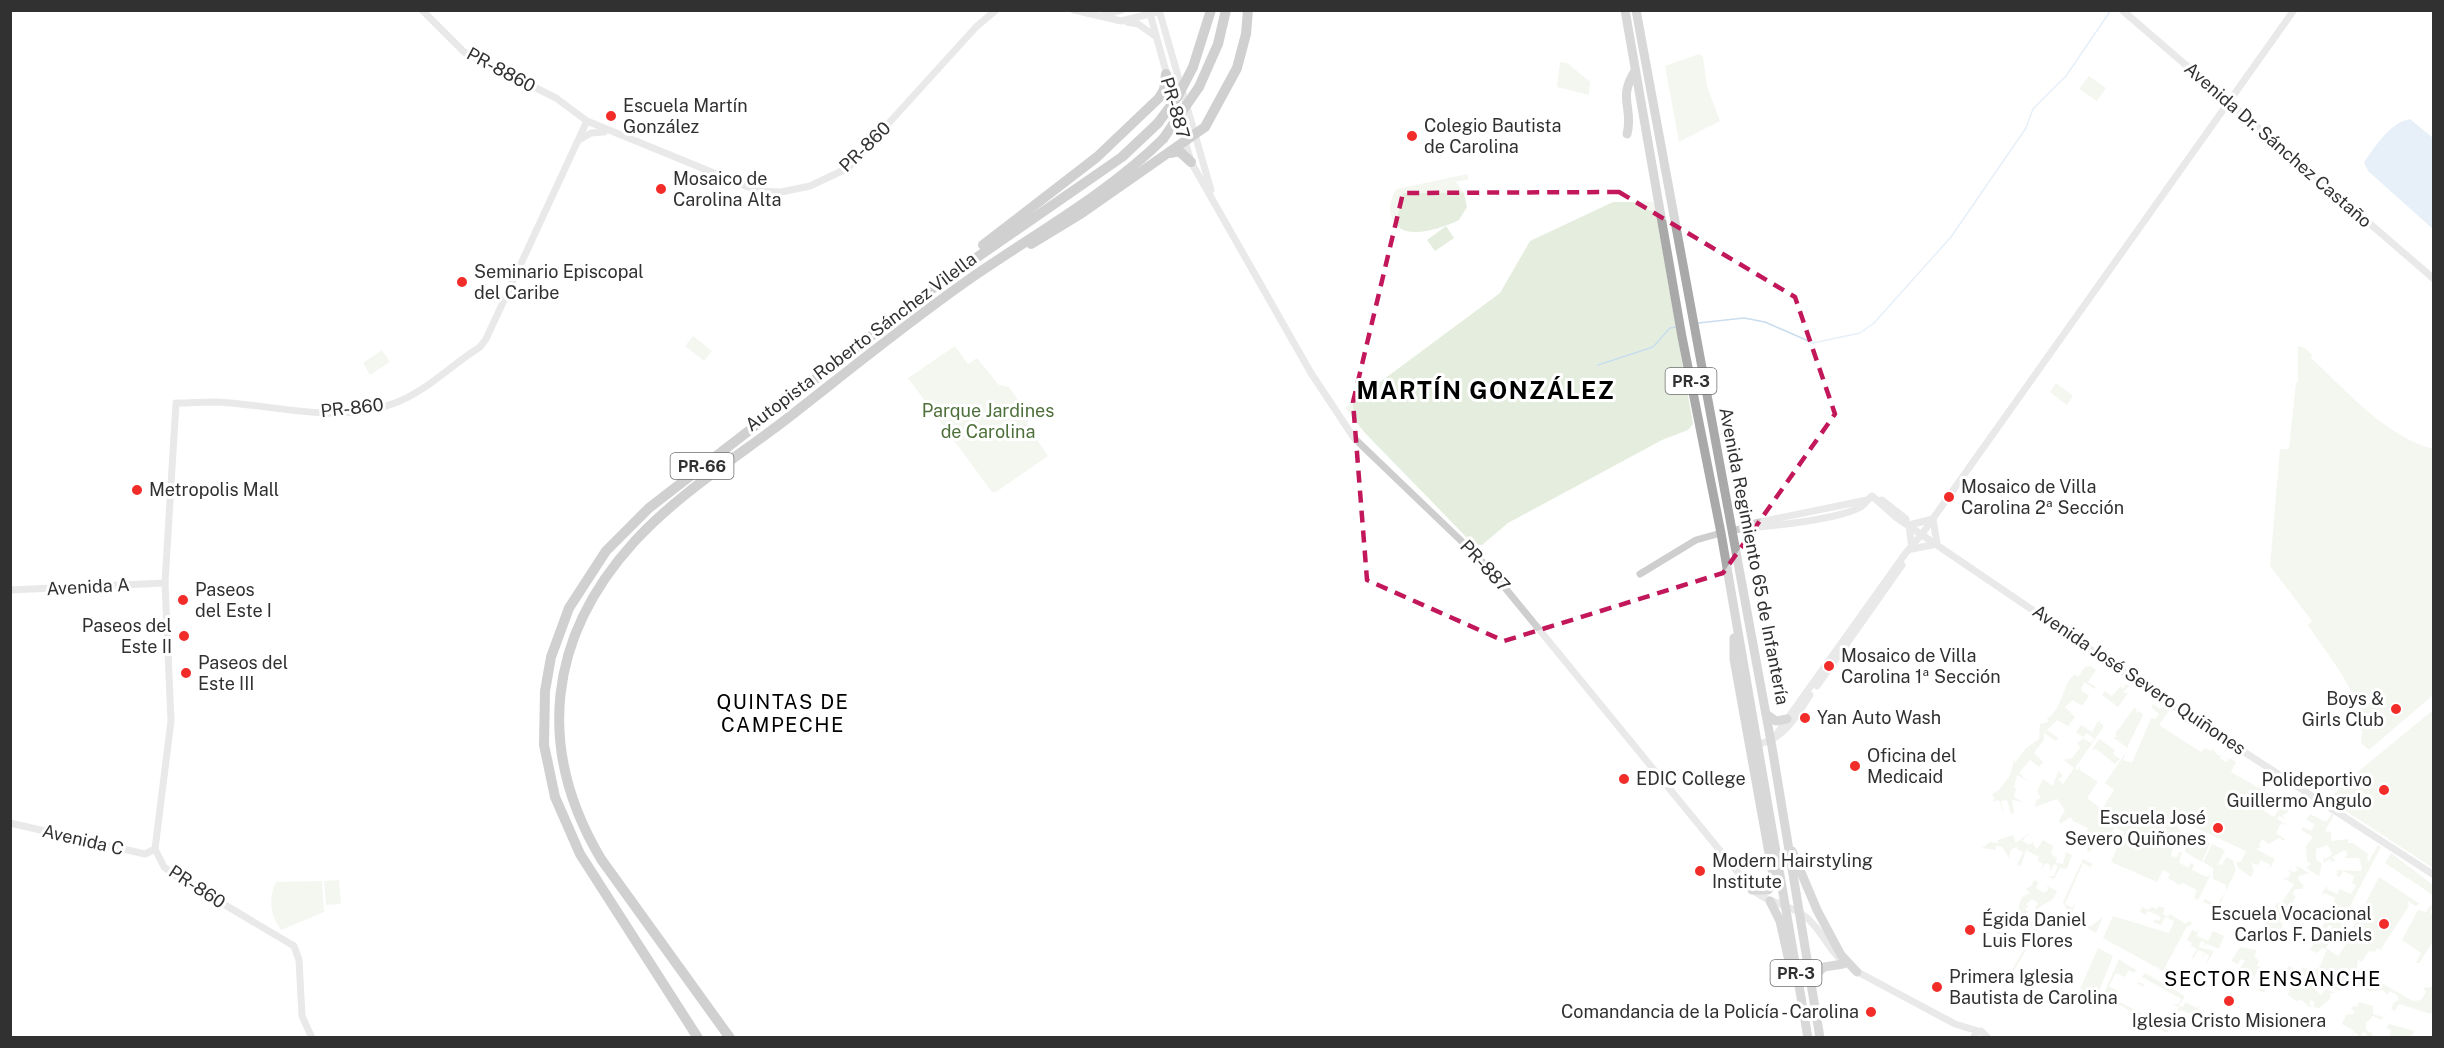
<svg xmlns="http://www.w3.org/2000/svg" width="2444" height="1048" font-family="'Public Sans',sans-serif">
<rect width="100%" height="100%" fill="#fff"/>
<g fill="#e5eede" fill-rule="evenodd">
<path d="M1699 54 1703 57 1707 86 1720 121 1679 142 1665 66Z"/>
<path d="M1560 62 1567 63 1590 82 1589 95 1557 87Z"/>
<path d="M2089 76 2106 88 2097 101 2079 89Z"/>
<path d="M1467 174 1469 179 1456 182 1464 193 1467 207 1459 220C1447 226 1426 233 1413 232 1389 231 1384 205 1397 189Z"/>
<path d="M1613 202H1654L1693 424 1688 430 1662 440 1508 523 1482 545H1474L1365 433 1345 408 1500 293 1530 241Z"/>
<path d="M1446 226 1454 238 1435 251 1427 240Z"/>
<path d="M693 336 712 351 704 361 685 346Z"/>
<path d="M955 346 968 364 977 358 999 385 1009 387 1029 416 1027 425 1048 456 996 492H992L908 378Z"/>
<path d="M2298 346 2305 348 2312 355 2311 358C2347 391 2385 436 2433 449V695L2369 750 2361 743C2368 700 2330 659 2308 625L2312 621 2270 566 2280 449H2289L2296 382 2298 383Z"/>
<path d="M382 350 390 362 370 375 363 363Z"/>
<path d="M2056 383 2073 396 2067 405 2050 392Z"/>
<path d="M2091 666 2096 670 2088 682 2096 687 2094 689 2084 682 2081 690 2089 696 2082 706 2073 700 2065 707 2075 717 2068 726 2057 720 2047 730 2058 738 2056 741 2044 733V740L2034 753 2043 762 2039 767 2030 760 2019 773 2029 782 2017 775 2014 787 2018 789H2016L2014 797 2024 802 2012 800 2014 813 2011 814 2007 800 2001 801 2004 816 1999 800 1992 802 1995 797 1991 795 2000 789 2010 775 2014 760 2016 762 2026 748 2039 739 2040 724 2048 722 2047 719C2063 708 2063 682 2075 674L2078 677 2085 667Z"/>
<path d="M2126 684 2129 686 2123 692 2128 693 2118 707 2102 695 2105 691 2112 696 2121 686 2123 689Z"/>
<path d="M2153 704 2160 709 2167 705 2171 708 2159 725 2201 752 2205 748 2211 751 2213 749 2219 756 2222 755 2220 758 2226 762 2230 758 2236 762 2231 772 2273 796 2264 811 2274 817 2286 796 2293 799 2288 812 2283 815 2284 818 2279 816 2277 819 2290 827 2281 823 2276 833 2285 839 2284 841 2279 838 2269 844 2262 839 2259 845 2261 847 2256 849 2275 859 2269 870 2270 865 2261 860 2258 865 2251 863 2254 871 2251 877 2238 868 2236 862H2241L2246 851 2181 821 2178 827 2182 834 2176 833 2171 856 2177 857 2179 852H2182L2179 862 2188 868 2191 863 2194 864 2192 870 2207 877 2211 874 2198 900 2194 898 2197 890 2183 883 2179 885 2168 878 2170 874 2163 870 2157 882 2111 862 2124 832 2115 827 2109 838 2105 837 2103 841 2096 838 2090 852 2087 851 2090 839 2086 838 2081 846 2088 828 2073 821 2071 817 2060 824 2059 820 2065 810 2057 799 2035 807 2036 800 2041 798 2037 791 2043 779 2053 786 2058 771 2063 776 2058 779 2063 784 2074 768 2064 760 2072 758 2080 748 2077 741 2079 742 2083 738 2091 743 2094 739 2087 733 2083 737 2076 732 2081 725 2092 732 2099 719 2097 723 2101 720 2100 723 2104 726 2075 768 2078 770 2080 766V770L2098 782 2087 798 2102 809 2114 790 2105 783 2127 751 2123 760 2132 763 2151 718 2155 719 2159 714 2151 707Z"/>
<path d="M2134 708 2137 709 2136 713 2140 711 2143 715 2127 748 2113 737H2117L2115 734Z"/>
<path d="M2433 710V868L2332 802 2331 798 2342 785Z"/>
<path d="M2099 739 2115 750 2113 754 2120 759 2115 764 2096 749 2092 750Z"/>
<path d="M2328 811 2334 815 2325 831 2331 832V841L2349 839 2348 843H2353L2368 854 2367 859 2369 861 2378 845 2381 847 2341 923 2352 929 2379 877 2420 904 2415 906 2408 901 2409 906 2381 949 2383 951 2377 948 2375 952 2369 951 2362 962 2358 960 2357 969 2413 1001 2421 1000 2426 992 2423 988 2433 987V1009L2431 1014 2399 1004 2395 1011 2391 1009 2394 1002 2399 1000 2397 995 2390 991 2387 995 2383 990 2369 991 2359 985 2358 989 2349 984 2347 988 2348 984 2344 983 2340 991 2330 987 2326 982 2323 984 2313 980 2314 976 2311 972 2306 976 2285 973 2288 966 2300 971 2303 967 2311 971 2319 968 2327 950 2322 948 2317 953 2299 945 2310 950 2316 940 2325 944 2332 926 2329 925 2326 929 2322 928 2326 917 2318 913 2336 920 2337 918 2331 915 2332 912 2341 914 2333 909 2335 898 2325 893 2321 895 2327 885V889L2337 894 2340 889 2351 894 2356 885 2352 883 2354 876 2343 871 2340 877 2337 876V870L2361 871 2362 868 2359 858H2344L2348 854 2345 850 2332 857 2336 861 2330 862 2331 859 2324 863 2323 857 2326 859 2332 854 2328 845 2316 849V859L2322 864 2319 876 2306 868 2311 864 2307 861 2306 846 2313 837 2301 830 2303 827 2311 831 2315 824 2306 820 2310 814 2326 822 2331 815ZM2339 928 2369 948 2351 937 2338 956 2326 948Z"/>
<path d="M2029 833 2022 841 2030 845 2034 841 2033 845 2037 849 2043 840 2053 846 2051 854 2057 858 2056 863 2063 864 2066 852 2072 855 2067 869 2060 868 2054 879 2048 876H2054L2058 866 2054 864 2050 872V865L2046 863 2041 870 2043 864 2038 861 2039 857 2026 850 2021 866 2017 865 2023 852 2018 850V847L2011 849 2009 858 2002 847 1996 846V850L1982 848 1990 842 1998 843V840L2013 835 2016 843Z"/>
<path d="M2187 833 2210 843 2202 862 2185 852Z"/>
<path d="M2212 844 2225 850 2218 864 2222 865 2226 857 2233 860 2236 870 2218 908 2203 902 2205 899 2217 905 2226 891V885L2213 879V868L2203 862Z"/>
<path d="M2391 853 2433 885V895L2385 863Z"/>
<path d="M2083 859 2093 864 2090 867 2083 863 2065 904 2072 908 2076 901 2071 917 2091 926 2103 917 2096 933 2073 920 2063 902Z"/>
<path d="M2295 865 2309 873 2299 876 2298 879 2304 886 2302 889H2295L2293 894 2296 896 2292 904 2303 910 2301 913 2292 907 2288 916 2297 922 2296 924 2283 916 2280 921 2283 926 2276 934 2264 927 2271 914 2276 917 2279 912 2275 907 2276 903 2284 904 2282 902 2294 884 2283 878H2288L2291 873 2287 869 2294 872 2298 870Z"/>
<path d="M339 880 341 904 326 905 324 881Z"/>
<path d="M2034 880 2038 882 2036 888 2044 893 2048 890 2047 886 2057 891 2053 899 2038 908 2036 933 2005 986 2003 984 2034 933V929L2028 926 2034 919 2032 914 2038 903 2032 899 2026 905 2029 906 2025 909 2028 911 2026 918 2023 916 2019 922 2015 921 2004 938 2002 939 1995 931 1999 928 2005 933 2009 930 2005 926 2015 917 2022 897 2030 893 2026 889 2031 886Z"/>
<path d="M322 881 324 912 281 930C270 915 268 898 276 882Z"/>
<path d="M2431 905 2433 906 2430 912 2433 915V942L2419 963H2416L2421 953 2402 940 2418 910 2426 912Z"/>
<path d="M2159 906 2165 908 2163 914 2168 917 2170 914 2186 924 2188 921 2193 923 2186 928 2163 971 2103 938 2113 916 2169 933 2174 921 2165 917 2161 925 2153 922 2155 919 2159 921 2161 917 2148 911 2146 915 2140 912 2142 907 2148 910 2152 907 2157 909Z"/>
<path d="M2199 928 2197 936 2208 941 2213 931 2224 936 2219 949 2207 944 2204 946 2205 942 2201 941 2199 947 2214 951 2206 964 2209 955 2205 953 2201 960 2204 952 2198 950 2194 958 2192 957 2197 949 2192 946 2190 948 2192 943 2187 940 2192 930 2197 932Z"/>
<path d="M2240 947 2257 950 2254 956 2259 961 2257 966 2264 969 2263 972 2272 973 2264 993 2258 990 2264 979 2262 971 2258 969 2251 984 2253 976 2246 973 2233 978 2245 961 2241 959 2238 964 2231 961Z"/>
<path d="M2098 948 2113 956 2097 996 2080 989Z"/>
<path d="M2119 959 2136 970 2134 973 2129 970 2125 977 2116 973 2109 986 2118 991 2117 995 2111 990 2109 996 2164 1026 2167 1021 2162 1018 2163 1016 2172 1021 2179 1007 2172 1004H2179L2181 999 2142 977 2138 982 2144 984 2143 987 2137 983 2145 973 2185 996 2179 1006 2183 1007 2185 1002 2197 1008 2200 1005 2195 1015 2180 1010 2167 1033 2105 996 2104 993Z"/>
<path d="M2297 979 2304 985 2305 981 2314 984 2313 987 2321 995 2326 989 2336 993H2331L2330 999 2318 1009 2313 1006 2315 1002 2311 1000 2309 1004 2312 1006 2309 1007 2302 1000 2296 1001 2288 995 2291 984 2294 985Z"/>
<path d="M2359 1002 2373 1006V1014L2383 1017 2381 1020 2373 1016 2366 1023V1030L2373 1034 2371 1037H2365L2367 1034 2363 1032 2360 1037 2355 1032 2352 1037 2354 1031 2342 1024 2346 1015 2353 1014 2355 1011 2351 1009 2353 1006 2357 1007Z"/>
<path d="M2389 1024 2415 1031 2410 1037H2389L2391 1030 2386 1028Z"/>
</g>
<path fill="#c9ddef" d="M2410 119 2433 138V229L2368 171 2364 162C2376 146 2389 123 2410 119Z"/>
<g fill="none" stroke-linecap="round" stroke-linejoin="round">
<g stroke="#c9ddef" stroke-width="1.5">
<path d="M1698 323 1744 318 1765 322 1813 343 1860 333 1874 323 1951 237 2026 128 2033 109 2066 76 2111 10"/>
<path d="M1598 365 1653 347 1670 328 1676 327"/>
</g>
<g stroke="#cecece" stroke-width="7">
<path d="M422 10 464 52 556 98 587 121 758 191 781 192 810 186 848 168 976 27 996 10"/>
<path d="M1074 10 1121 21 1154 13"/>
<path d="M1149 10 1191 162 1311 373 1354 438 1478 557 1497 578 1749 886C1765 904 1789 903 1806 917 1822 930 1829 951 1845 964"/>
<path d="M1159 10 1211 190"/>
<path d="M2122 10 2434 279"/>
<path d="M1104 15 1122 10"/>
<path d="M1127 22 1138 24 1155 36"/>
<path d="M579 140 591 133 604 132"/>
<path d="M1878 501 1882 500 1906 519V523"/>
<path d="M1933 519 1937 544 1912 549 1909 525Z"/>
<path d="M1750 528 1755 523 1867 500"/>
<path d="M1733 530C1761 527 1841 520 1862 506 1866 503 1868 499 1872 496L1897 518 2187 715 2434 875"/>
<path d="M1640 574 1696 540 1721 533"/>
<path d="M10 590 165 583"/>
<path d="M1817 686 1902 565"/>
<path d="M1777 736 1778 732 1905 554 1922 534 2294 10"/>
<path d="M1755 745C1785 739 1794 719 1810 695"/>
<path d="M10 823 145 854 155 849"/>
<path d="M1854 970 1955 1024 1978 1031"/>
<path d="M312 1038 302 1016 299 960 294 946 173 874 164 867 155 849 171 721 165 583 176 403C190 403 204 402 217 402 276 405 339 425 395 403 427 391 451 365 480 347L486 339 587 121"/>
<path d="M1973 1038 1976 1033 1981 1031 1988 1038"/>
</g>
<g stroke="#a9a9a9" stroke-width="9">
<path d="M1625 10 1682 337 1721 533 1808 1038"/>
<path d="M1636 10 1772 747 1820 1038"/>
<path d="M1627 134C1634 108 1617 99 1635 71"/>
<path d="M1734 638V659L1774 881 1768 890H1752"/>
<path d="M1766 714 1776 721 1787 719"/>
<path d="M1792 851 1817 910 1841 955 1857 972"/>
<path d="M1770 901 1780 921 1793 979"/>
<path d="M1812 978 1824 967 1843 964"/>
</g>
<g stroke="#989898" stroke-width="10">
<path d="M1193 67 1211 10"/>
<path d="M1199 87 1218 44 1226 10"/>
<path d="M1170 153 1179 151 1191 162"/>
<path d="M1031 244 1082 213 1205 127 1237 68 1246 34 1248 10"/>
<path d="M983 245 1097 157 1159 98 1164 90 1166 74"/>
<path d="M698 1038 580 854 555 797 544 745 545 691 551 657 569 608 606 551 649 508 937 285 1122 157 1158 123"/>
<path d="M730 1038 601 859C535 748 548 637 634 542 677 495 734 459 784 421 847 372 909 321 974 276 1038 232 1108 193 1163 139"/>
</g>
<g stroke="#989898" stroke-width="10">
<path d="M1158 123 1178 96 1193 67"/>
<path d="M1163 139 1199 87"/>
</g>
</g>
<path d="M0 0H2444V1048H0ZM1619 192 1795 297 1835 414 1723 573 1504 641 1367 580 1353 402 1403 193Z" fill="#fff" fill-opacity=".55" fill-rule="evenodd"/>
<path fill="none" stroke="#c2185b" stroke-width="4.5" stroke-dasharray="12 8" stroke-linejoin="round" d="M1619 192 1795 297 1835 414 1723 573 1504 641 1367 580 1353 402 1403 193Z"/>
<g fill="#f22d29" stroke="#fff" stroke-width="2">
<circle cx="611" cy="116" r="6"/>
<circle cx="1412" cy="136" r="6"/>
<circle cx="661" cy="189" r="6"/>
<circle cx="462" cy="282" r="6"/>
<circle cx="137" cy="490" r="6"/>
<circle cx="1949" cy="497" r="6"/>
<circle cx="183" cy="600" r="6"/>
<circle cx="184" cy="636" r="6"/>
<circle cx="1829" cy="666" r="6"/>
<circle cx="186" cy="673" r="6"/>
<circle cx="2396" cy="709" r="6"/>
<circle cx="1805" cy="718" r="6"/>
<circle cx="1855" cy="766" r="6"/>
<circle cx="1624" cy="779" r="6"/>
<circle cx="2384" cy="790" r="6"/>
<circle cx="2218" cy="828" r="6"/>
<circle cx="1700" cy="871" r="6"/>
<circle cx="2384" cy="924" r="6"/>
<circle cx="1970" cy="930" r="6"/>
<circle cx="1937" cy="987" r="6"/>
<circle cx="2229" cy="1001" r="6"/>
<circle cx="1871" cy="1012" r="6"/>
</g>
<g text-anchor="middle" stroke-width="6" stroke-linejoin="round" paint-order="stroke">
<g fill="#fff" stroke="#6f6f6f" stroke-width="1.5">
<rect x="1665.5" y="368" width="51" height="26" rx="4.5"/>
<rect x="670.5" y="453" width="63" height="26" rx="4.5"/>
<rect x="1770.5" y="960" width="51" height="26" rx="4.5"/>
</g>
<g font-size="16" font-weight="bold" fill="#313131">
<text x="1691" y="387">PR-3</text>
<text x="702" y="472">PR-66</text>
<text x="1796" y="979">PR-3</text>
</g>
<g font-size="18" fill="#313131" stroke="#fff">
<text transform="translate(501 70) rotate(28)" y="6">PR-8860</text>
<text transform="translate(1175 108) rotate(74)" y="6">PR-887</text>
<text transform="translate(2278 145) rotate(41)" y="6">Avenida Dr. Sánchez Castaño</text>
<text transform="translate(865 147) rotate(-44)" y="6">PR-860</text>
<text transform="translate(861 342) rotate(-37)" y="6">Autopista Roberto Sánchez Vilella</text>
<text transform="translate(352 408) rotate(-6)" y="6">PR-860</text>
<text transform="translate(1754 556) rotate(79)" y="6">Avenida Regimiento 65 de Infantería</text>
<text transform="translate(1485 566) rotate(47)" y="6">PR-887</text>
<text transform="translate(88 587) rotate(-3)" y="6">Avenida A</text>
<text transform="translate(2139 680) rotate(34)" y="6">Avenida José Severo Quiñones</text>
<text transform="translate(83 840) rotate(13)" y="6">Avenida C</text>
<text transform="translate(197 887) rotate(33)" y="6">PR-860</text>
</g>
<g font-size="18" fill="#313131" stroke="#fff" text-anchor="start">
<text x="623" y="112">Escuela Martín<tspan x="623" dy="21">González</tspan></text>
<text x="1424" y="132">Colegio Bautista<tspan x="1424" dy="21">de Carolina</tspan></text>
<text x="673" y="185">Mosaico de<tspan x="673" dy="21">Carolina Alta</tspan></text>
<text x="474" y="278">Seminario Episcopal<tspan x="474" dy="21">del Caribe</tspan></text>
<text x="1961" y="493">Mosaico de Villa<tspan x="1961" dy="21">Carolina 2ª Sección</tspan></text>
<text x="149" y="496">Metropolis Mall</text>
<text x="195" y="596">Paseos<tspan x="195" dy="21">del Este I</tspan></text>
<text x="172" y="632" text-anchor="end">Paseos del<tspan x="172" dy="21">Este II</tspan></text>
<text x="1841" y="662">Mosaico de Villa<tspan x="1841" dy="21">Carolina 1ª Sección</tspan></text>
<text x="198" y="669">Paseos del<tspan x="198" dy="21">Este III</tspan></text>
<text x="2384" y="705" text-anchor="end">Boys &amp;<tspan x="2384" dy="21">Girls Club</tspan></text>
<text x="1817" y="724">Yan Auto Wash</text>
<text x="1867" y="762">Oficina del<tspan x="1867" dy="21">Medicaid</tspan></text>
<text x="1636" y="785">EDIC College</text>
<text x="2372" y="786" text-anchor="end">Polideportivo<tspan x="2372" dy="21">Guillermo Angulo</tspan></text>
<text x="2206" y="824" text-anchor="end">Escuela José<tspan x="2206" dy="21">Severo Quiñones</tspan></text>
<text x="1712" y="867">Modern Hairstyling<tspan x="1712" dy="21">Institute</tspan></text>
<text x="2372" y="920" text-anchor="end">Escuela Vocacional<tspan x="2372" dy="21">Carlos F. Daniels</tspan></text>
<text x="1982" y="926">Égida Daniel<tspan x="1982" dy="21">Luis Flores</tspan></text>
<text x="1949" y="983">Primera Iglesia<tspan x="1949" dy="21">Bautista de Carolina</tspan></text>
<text x="1859" y="1018" text-anchor="end">Comandancia de la Policía - Carolina</text>
<text x="2229" y="1027" text-anchor="middle">Iglesia Cristo Misionera</text>
</g>
<g font-size="18" fill="#4e703a" stroke="#fff">
<text x="988" y="417">Parque Jardines<tspan x="988" dy="21">de Carolina</tspan></text>
</g>
<g font-size="20" letter-spacing="1.5" fill="#000" stroke="#fff">
<text x="783" y="709">QUINTAS DE<tspan x="783" dy="23">CAMPECHE</tspan></text>
<text x="2273" y="986">SECTOR ENSANCHE</text>
</g>
<g font-size="24" font-weight="bold" letter-spacing="1.5" fill="#000" stroke="#fff">
<text x="1486" y="399">MARTÍN GONZÁLEZ</text>
</g>
</g>
<rect width="2444" height="1048" fill="none" stroke="#313131" stroke-width="24"/>
</svg>
